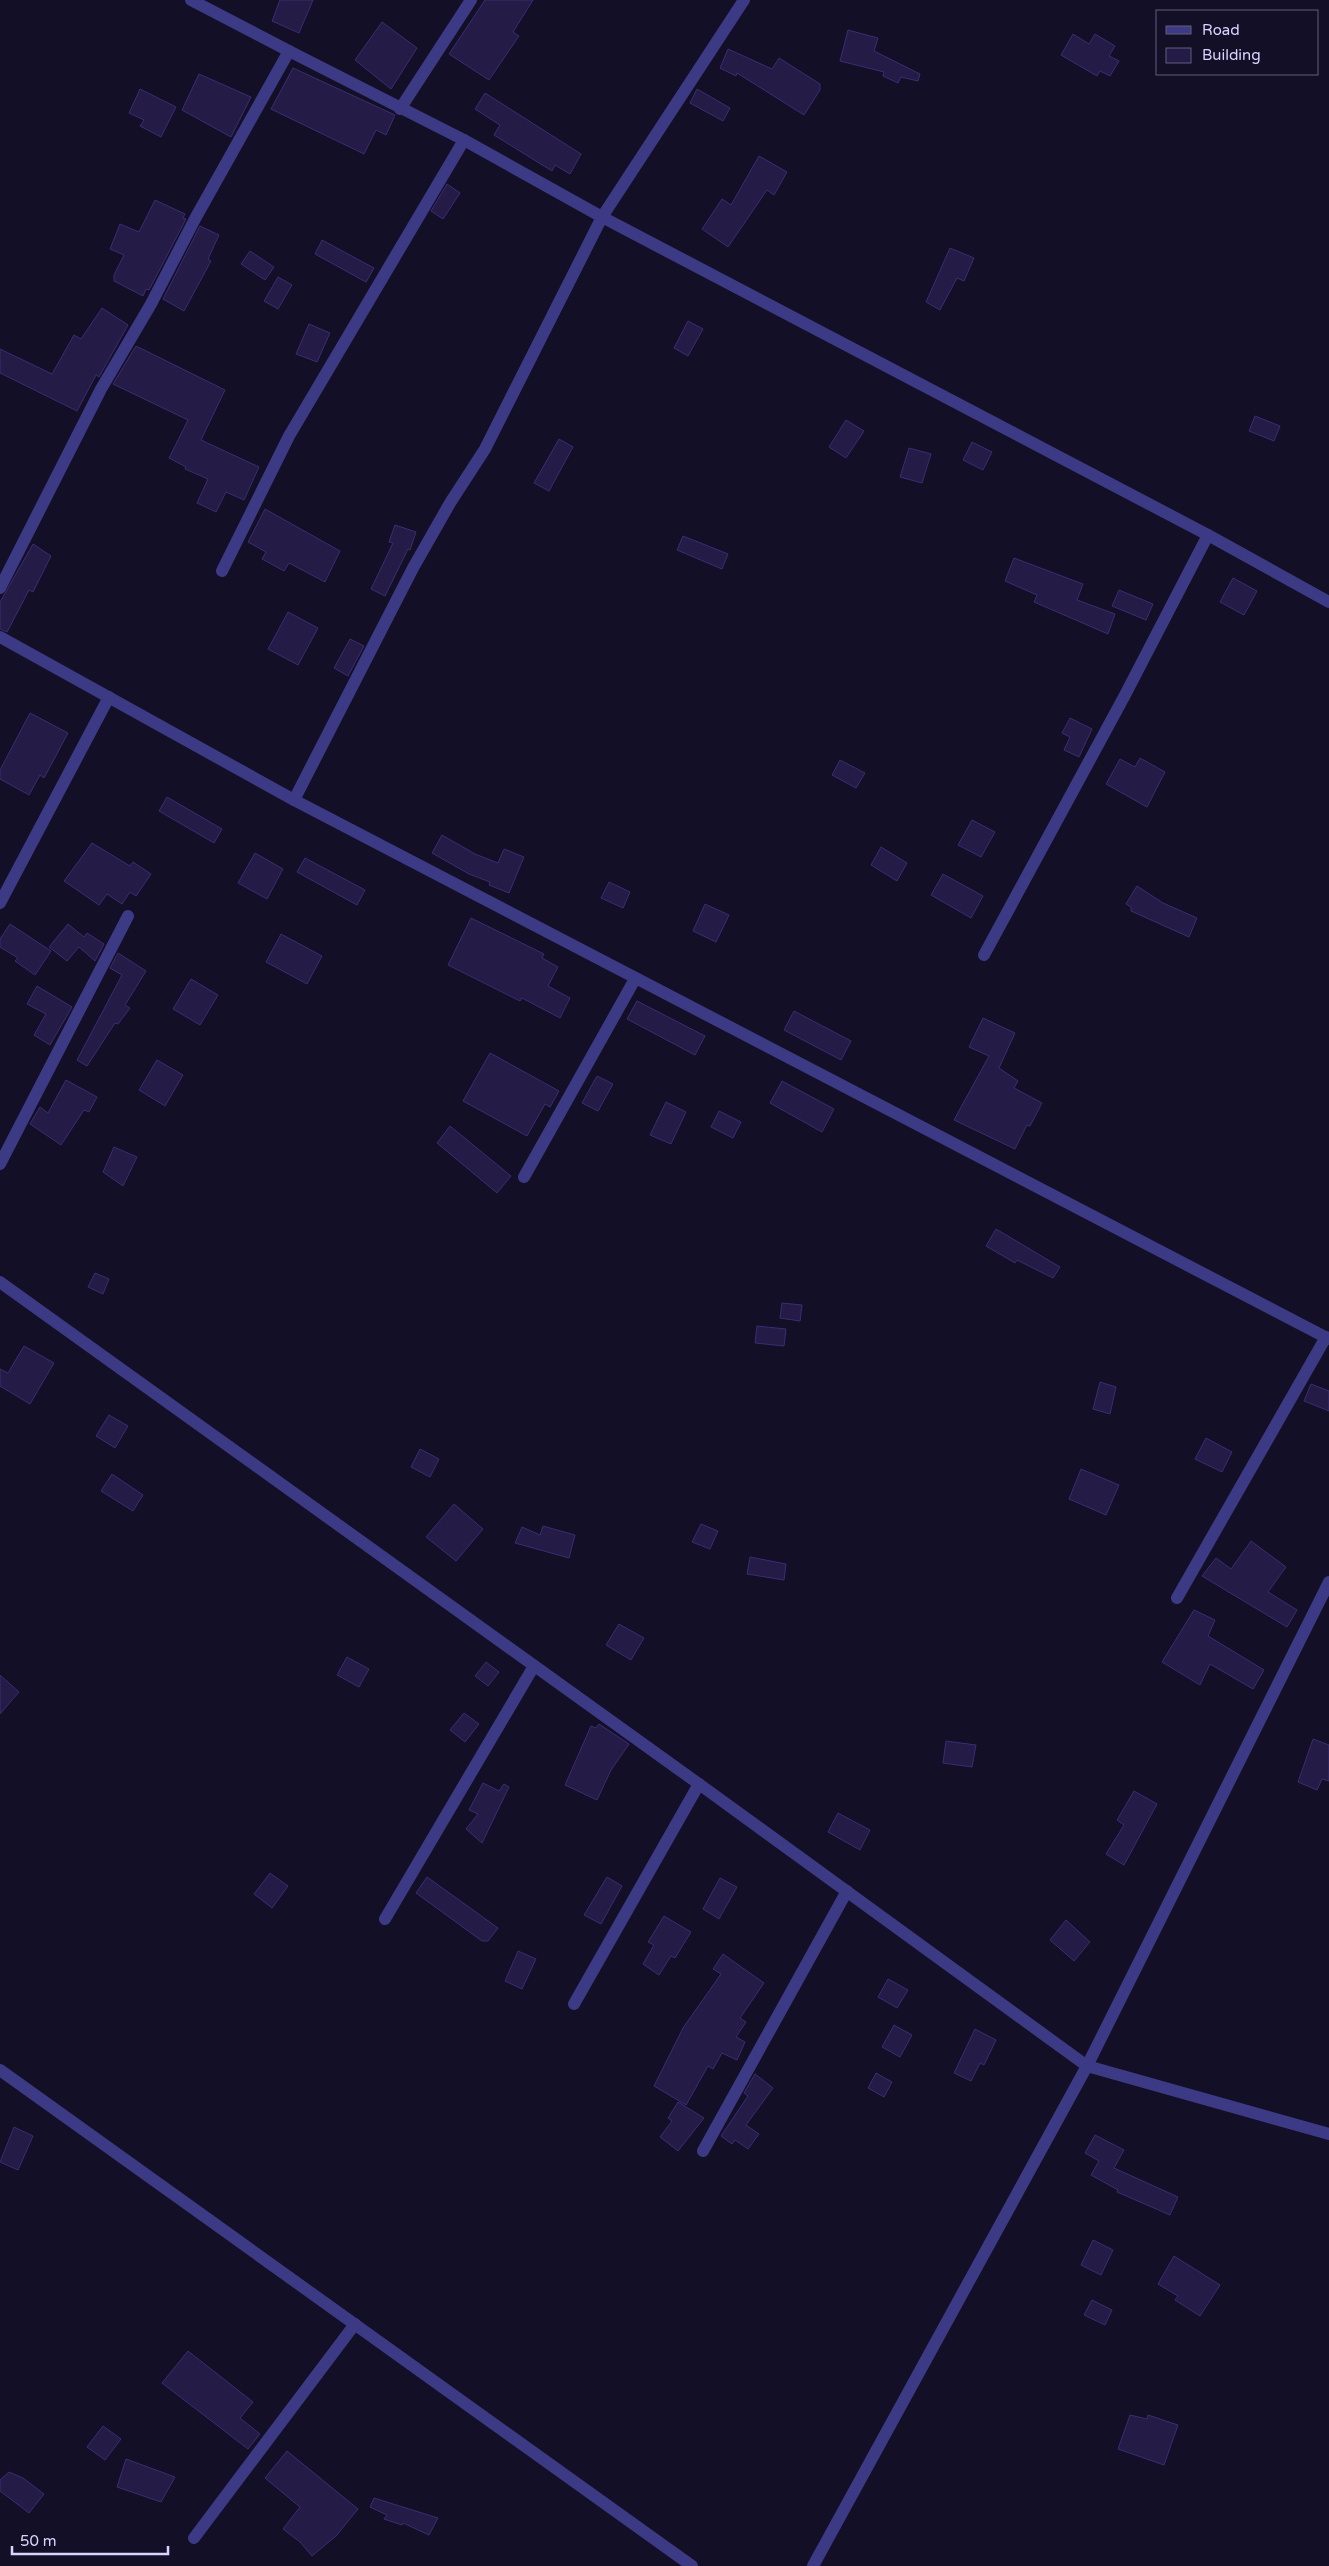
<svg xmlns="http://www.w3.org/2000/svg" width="1329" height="2566" font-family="'Varela Round',sans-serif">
<rect width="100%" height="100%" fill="#130f26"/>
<g fill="#241b47" stroke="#3b2d73">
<path d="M280 0H313L299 33 272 21Z"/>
<path d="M485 0H533L513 32 519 36 489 80 449 54Z"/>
<path d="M382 22 417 48 391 89 355 60Z"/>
<path d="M848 30 878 38 874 51 920 74 918 81 901 77 898 83 883 76 884 72 840 61Z"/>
<path d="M1073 34 1089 44 1095 34 1115 46 1109 56 1119 61 1110 76 1100 71 1097 76 1061 55Z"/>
<path d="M728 49 772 69 779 58 820 84V90L804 115 737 73 736 76 720 68Z"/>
<path d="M293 68 395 115 386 135 376 130 364 154 271 109Z"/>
<path d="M199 74 251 97 231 137 182 110Z"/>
<path d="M140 89 176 107 161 137 140 126 144 120 129 113Z"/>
<path d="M697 89 730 108 723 121 690 103Z"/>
<path d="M485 93 581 154 570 174 555 165 552 171 494 135 500 125 475 109Z"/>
<path d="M759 156 787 172 774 195 767 190 728 247 702 229 722 199 731 205Z"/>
<path d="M447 184 460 193 443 219 431 211Z"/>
<path d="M155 200 185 214 183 218 186 219 149 290 146 289 143 296 114 281V275L124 255 110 249 120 224 139 232Z"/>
<path d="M200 226 219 235 208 259 211 261 184 311 163 299Z"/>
<path d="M322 240 374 268 366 282 315 254Z"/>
<path d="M950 248 974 258 964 281 957 278 940 310 926 302Z"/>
<path d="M250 251 274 267 265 280 241 264Z"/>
<path d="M278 277 292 285 278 309 264 301Z"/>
<path d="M102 308 128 325 99 377 96 375 77 411 0 373V349L52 374 74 335 81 339Z"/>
<path d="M688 321 703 329 688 356 674 348Z"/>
<path d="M309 324 330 333 317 362 296 354Z"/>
<path d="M136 346 225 390 201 440 259 467 244 500 226 492 216 512 197 503 208 479 185 469 186 467 169 458 188 420 113 384Z"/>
<path d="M1255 416 1280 426 1274 441 1249 431Z"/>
<path d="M846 420 864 431 846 458 829 447Z"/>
<path d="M559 439 573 447 549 491 534 483Z"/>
<path d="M972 442 992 452 983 470 963 460Z"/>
<path d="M909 448 931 454 922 483 900 477Z"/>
<path d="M265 509 340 551 325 582 289 563 284 571 262 559 266 552 248 542Z"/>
<path d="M395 525 416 532 410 550 408 549 385 596 371 589 393 543 389 542Z"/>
<path d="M683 536 728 554 722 569 677 550Z"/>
<path d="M33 544 51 556 33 592 29 590 7 632 0 629V602Z"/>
<path d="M1014 558 1083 584 1077 600 1115 614 1108 634 1034 602 1037 595 1005 581Z"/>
<path d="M1233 578 1257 591 1244 615 1220 602Z"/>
<path d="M1119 590 1153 604 1146 620 1112 606Z"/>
<path d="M288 612 318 628 298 665 268 649Z"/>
<path d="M350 639 364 646 348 676 334 668Z"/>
<path d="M30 713 68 733 44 778 40 775 29 795 0 779V770Z"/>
<path d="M1070 718 1092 729 1079 757 1064 750 1070 737 1062 733Z"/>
<path d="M1140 758 1165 772 1147 807 1106 784 1120 759 1135 767Z"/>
<path d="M840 760 865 773 856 788 832 775Z"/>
<path d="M167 797 222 829 214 843 159 811Z"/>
<path d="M972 820 995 832 981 857 958 845Z"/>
<path d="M442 835 475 854 498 863 504 849 524 857 509 893 489 885 490 882 469 874 432 853Z"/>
<path d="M92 843 130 866 133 862 151 874 136 896 130 892 122 904 107 894 99 905 64 881Z"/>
<path d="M881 847 907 863 897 881 871 865Z"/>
<path d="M255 853 283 869 267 899 238 883Z"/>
<path d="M305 858 365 890 357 905 297 872Z"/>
<path d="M943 874 983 896 971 918 931 895Z"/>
<path d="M609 882 630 892 623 908 601 898Z"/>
<path d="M1137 886 1163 903 1197 918 1189 937 1131 911V907L1126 904Z"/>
<path d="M705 904 729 915 716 942 693 931Z"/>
<path d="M471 918 544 954 542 958 558 967 548 986 570 998 560 1018 522 998 520 1001 448 965Z"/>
<path d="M10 924 51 951 35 975 15 961 18 958 0 947V939Z"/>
<path d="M68 924 84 937 87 933 104 944 95 961 79 947 67 961 49 947Z"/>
<path d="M281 934 322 956 307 984 266 962Z"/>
<path d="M118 953 146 971 125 1005 130 1008 118 1024 115 1023 87 1066 77 1060 122 975 110 968Z"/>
<path d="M191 979 218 995 200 1025 173 1009Z"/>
<path d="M37 986 72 1007 50 1045 34 1035 46 1014 27 1004Z"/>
<path d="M637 1001 705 1036 695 1055 627 1019Z"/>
<path d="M794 1011 851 1041 841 1060 784 1030Z"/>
<path d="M983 1018 1015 1033 999 1068 1018 1081 1014 1088 1042 1103 1030 1126 1027 1125 1015 1149 954 1120 989 1056 969 1047Z"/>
<path d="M490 1053 559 1091 550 1107 545 1104 527 1136 463 1101Z"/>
<path d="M157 1060 183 1075 165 1106 139 1090Z"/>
<path d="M597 1076 613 1084 598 1111 582 1103Z"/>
<path d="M66 1080 97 1097 89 1112 84 1110 61 1145 30 1124 40 1107 48 1113Z"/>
<path d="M782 1081 834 1109 822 1132 770 1103Z"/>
<path d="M666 1102 686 1112 671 1144 650 1135Z"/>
<path d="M719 1111 741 1122 733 1138 711 1127Z"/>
<path d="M450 1126 511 1176 497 1193 437 1143Z"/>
<path d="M114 1147 137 1157 123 1186 103 1172Z"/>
<path d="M996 1229 1060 1267 1053 1278 1017 1260 1015 1263 986 1246Z"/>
<path d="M95 1273 109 1279 103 1294 88 1287Z"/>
<path d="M782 1303 802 1305 800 1321 780 1318Z"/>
<path d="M757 1326 786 1329 784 1346 755 1343Z"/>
<path d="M24 1346 54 1363 30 1404 0 1386V1369L8 1373Z"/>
<path d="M1100 1382 1116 1387 1110 1414 1093 1409Z"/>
<path d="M1311 1384 1329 1391V1411L1304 1401Z"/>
<path d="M109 1415 128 1426 115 1448 96 1436Z"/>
<path d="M1206 1438 1232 1452 1222 1472 1195 1459Z"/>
<path d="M420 1449 439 1459 430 1477 411 1467Z"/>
<path d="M1081 1469 1119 1485 1106 1515 1069 1499Z"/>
<path d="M112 1474 143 1495 133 1511 101 1491Z"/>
<path d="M454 1504 483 1529 456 1561 426 1537Z"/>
<path d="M701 1524 718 1531 710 1549 692 1542Z"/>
<path d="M543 1526 575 1535 569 1558 515 1543 522 1527 540 1535Z"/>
<path d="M1251 1541 1286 1567 1268 1592 1297 1610 1287 1627 1202 1576 1216 1558 1231 1569Z"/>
<path d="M750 1557 786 1564 784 1580 747 1574Z"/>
<path d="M1194 1610 1215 1620 1208 1636 1264 1670 1253 1689 1210 1664 1200 1685 1162 1662Z"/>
<path d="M619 1624 644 1638 631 1660 606 1645Z"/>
<path d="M347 1657 369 1669 359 1687 337 1675Z"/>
<path d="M486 1662 499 1672 488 1686 475 1676Z"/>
<path d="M0 1675 19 1692 0 1714Z"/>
<path d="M464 1713 479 1724 465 1742 450 1730Z"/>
<path d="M599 1724 629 1744 611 1770 597 1800 565 1785 591 1726 596 1728Z"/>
<path d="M1313 1739 1329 1745V1781L1322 1779 1317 1790 1298 1782Z"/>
<path d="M946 1741 976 1745 972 1767 943 1763Z"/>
<path d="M483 1783 499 1791 504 1784 509 1787 482 1843 466 1829 478 1814 469 1810Z"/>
<path d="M1134 1791 1157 1804 1124 1865 1106 1854 1124 1825 1117 1820Z"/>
<path d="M838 1813 870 1830 860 1850 828 1832Z"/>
<path d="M270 1873 288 1886 272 1908 254 1894Z"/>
<path d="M427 1877 498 1928 488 1941H482L416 1893Z"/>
<path d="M607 1877 622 1886 601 1924 584 1915Z"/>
<path d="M720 1878 737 1887 719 1919 703 1909Z"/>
<path d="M664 1916 691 1932 675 1958 671 1956 659 1975 643 1964 654 1945 648 1942Z"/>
<path d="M1066 1920 1090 1942 1074 1961 1050 1940Z"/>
<path d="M518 1951 536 1959 522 1989 505 1981Z"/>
<path d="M723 1954 764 1983 740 2018 746 2022 736 2037 745 2042 737 2060 722 2053 713 2069 708 2066 686 2105 654 2086 683 2028 721 1974 713 1969Z"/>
<path d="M888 1979 908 1990 897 2008 878 1997Z"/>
<path d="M894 2025 912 2035 900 2057 882 2047Z"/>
<path d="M975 2029 996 2040 984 2065 980 2063 971 2081 954 2073Z"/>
<path d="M876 2073 892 2082 884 2097 868 2088Z"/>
<path d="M755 2074 773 2088 746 2125 759 2134 748 2149 735 2140 732 2144 721 2136 748 2096 744 2093Z"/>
<path d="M678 2102 704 2118 678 2151 660 2137 672 2121 668 2118Z"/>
<path d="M14 2127 33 2136 18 2170 0 2162Z"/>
<path d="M1095 2135 1124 2150 1114 2168 1178 2197 1170 2215 1117 2192 1118 2190 1091 2175 1099 2161 1085 2153Z"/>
<path d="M1093 2240 1113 2250 1101 2275 1081 2265Z"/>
<path d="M1174 2256 1220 2285 1200 2316 1175 2300 1178 2296 1158 2284Z"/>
<path d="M1092 2300 1112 2310 1105 2325 1084 2315Z"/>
<path d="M188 2351 253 2402 240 2418 260 2434 248 2449 162 2383Z"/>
<path d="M1130 2415 1147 2419 1148 2415 1178 2425 1164 2465 1118 2449Z"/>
<path d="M103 2426 121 2439 105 2460 87 2447Z"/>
<path d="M287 2451 358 2509 336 2536 312 2556 300 2542 283 2529 300 2507 265 2478Z"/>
<path d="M126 2459 175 2477 161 2502 117 2487Z"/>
<path d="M9 2472 23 2478 44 2494 29 2513 0 2491V2480Z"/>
<path d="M374 2498 438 2518 429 2535 403 2523 402 2525 384 2519 387 2515 370 2507Z"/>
</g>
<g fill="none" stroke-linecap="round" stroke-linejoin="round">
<g stroke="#3d3a85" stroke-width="12">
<path d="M289 51 464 140 602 217 1208 535 1329 602"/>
<path d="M400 109 471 0"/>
<path d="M222 571 289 436 464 140"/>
<path d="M0 588 101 389 151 304 196 217 289 51 191 0"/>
<path d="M0 637 294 800 1329 1339"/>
<path d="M294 800 413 568 450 503 485 449 602 217 744 0"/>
<path d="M0 903 109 697"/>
<path d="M984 955 1125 695 1208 535"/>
<path d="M0 1164 128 916"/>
<path d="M524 1177 635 979"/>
<path d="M0 1282 699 1784 1087 2066 1329 2134"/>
<path d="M1177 1598 1326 1337"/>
<path d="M385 1919 534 1666"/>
<path d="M574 2004 699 1784"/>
<path d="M0 2070 692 2566"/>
<path d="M703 2151 847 1891"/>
<path d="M194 2538 355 2324"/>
<path d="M813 2566 1087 2066 1329 1582"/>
</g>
</g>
<rect x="1156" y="10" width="162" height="65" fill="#130f26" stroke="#625e7d"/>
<rect x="1166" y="26" width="25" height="8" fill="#3d3a85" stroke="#625e7d"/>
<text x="1202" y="35" font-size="15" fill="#d9d4ff">Road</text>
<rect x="1166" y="48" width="25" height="15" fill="#241b47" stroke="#625e7d"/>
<text x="1202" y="60" font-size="15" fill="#d9d4ff">Building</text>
<path d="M12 2546v8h156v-8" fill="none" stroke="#d9d4ff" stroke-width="2.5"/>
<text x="20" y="2546" font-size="15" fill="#d9d4ff" stroke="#130f26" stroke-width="4" paint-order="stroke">50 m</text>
</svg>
